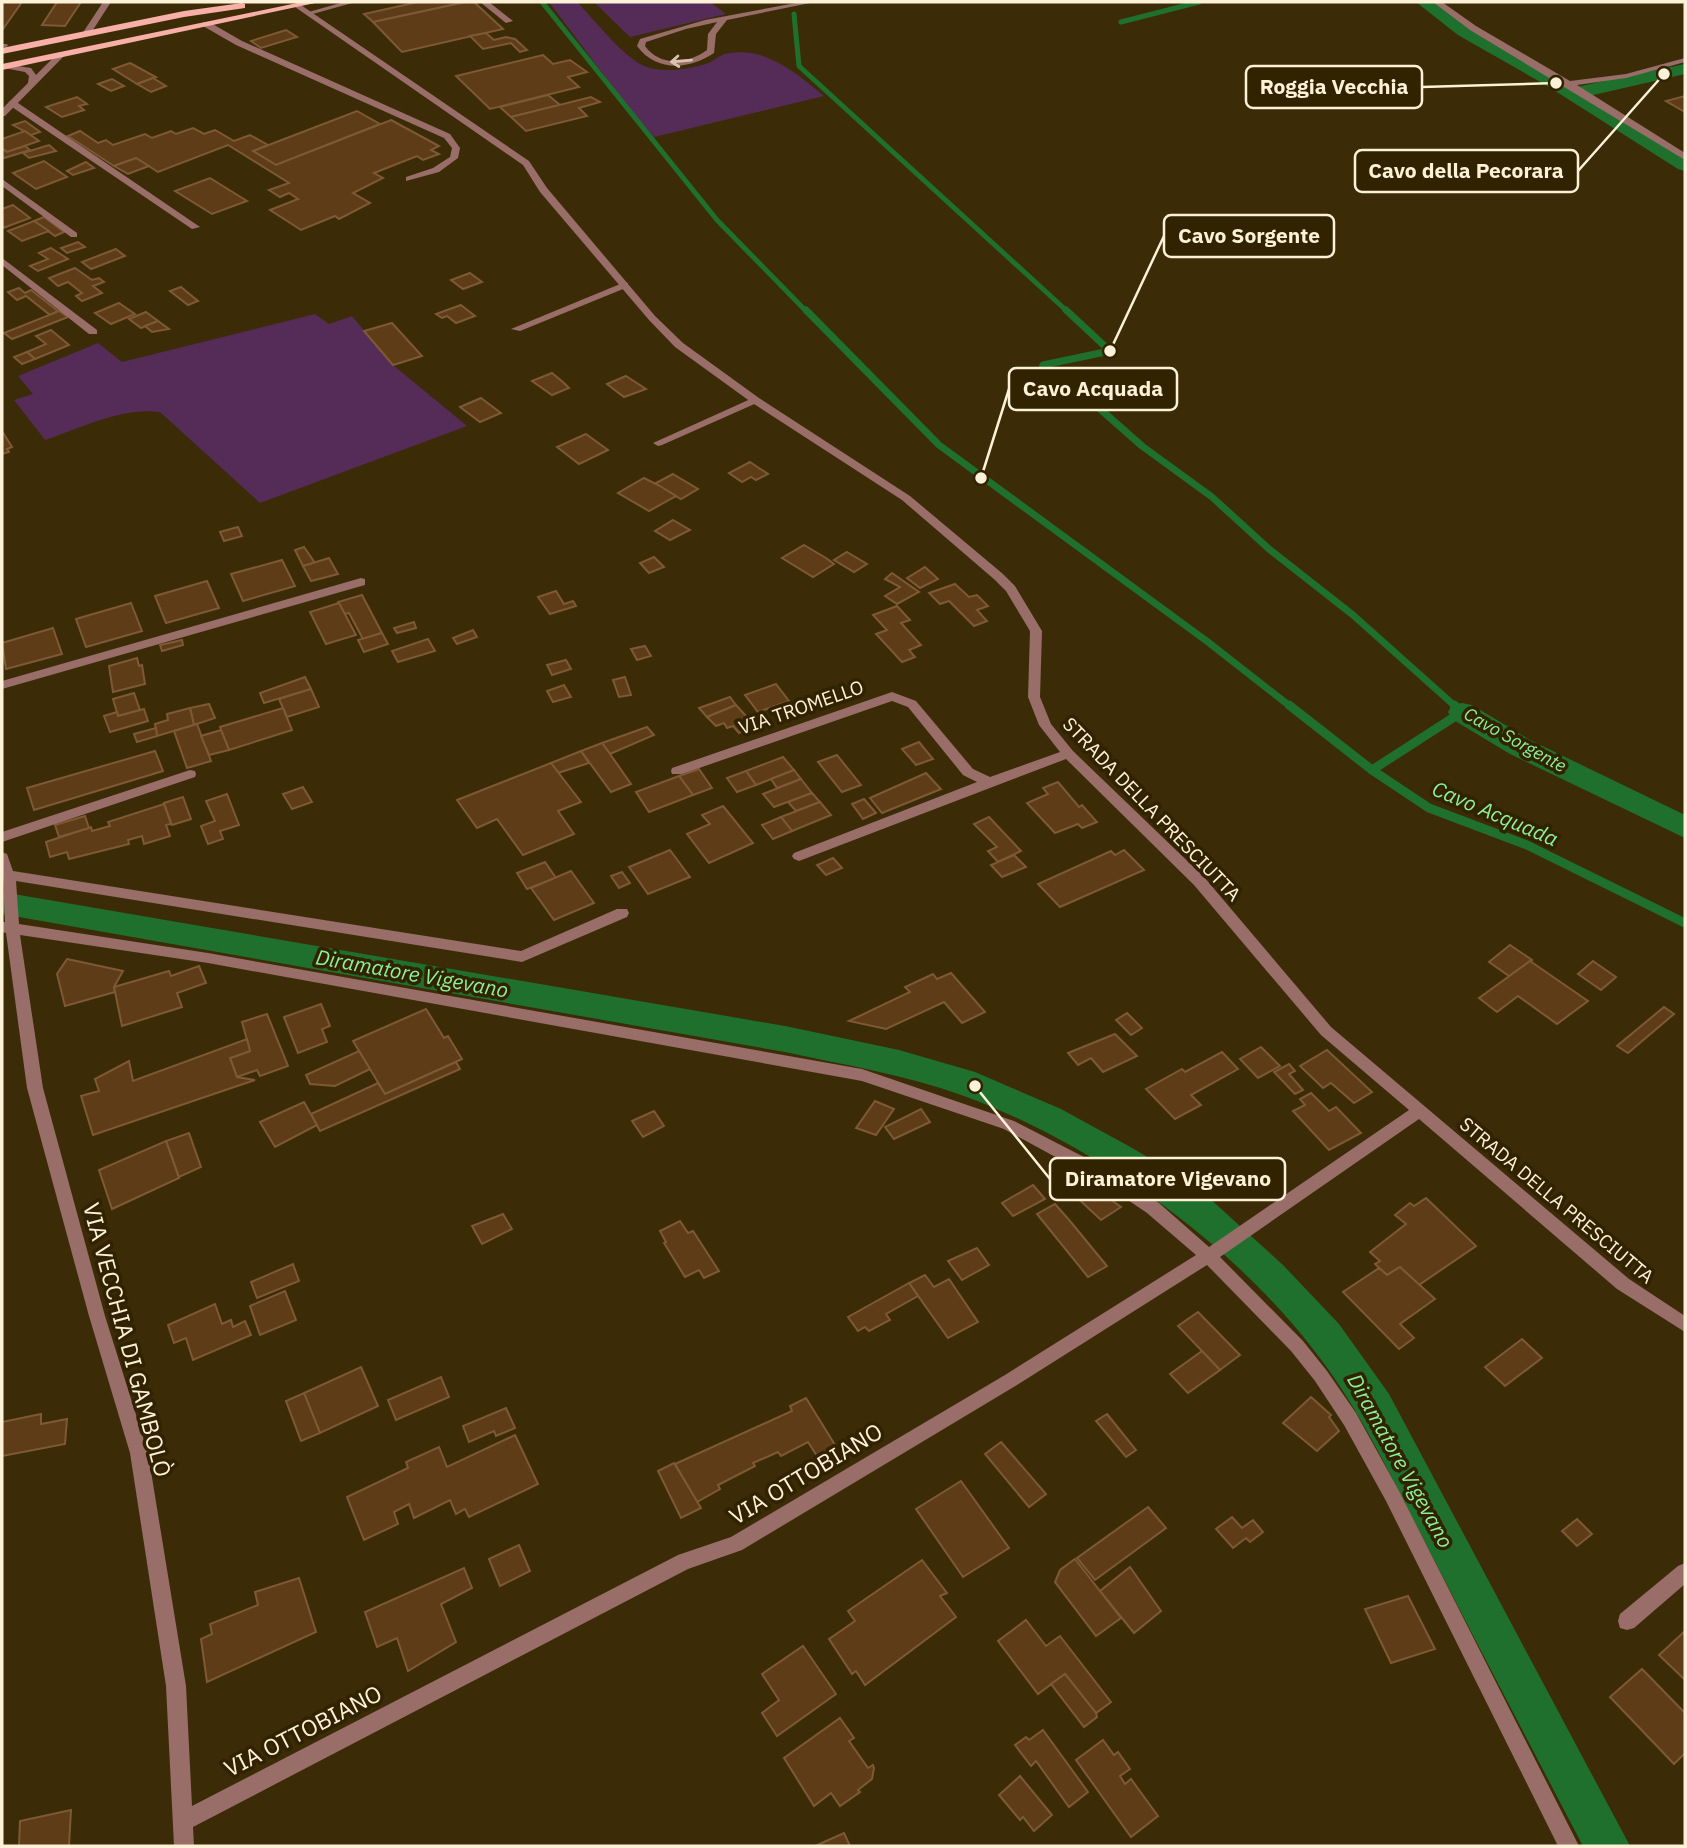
<svg xmlns="http://www.w3.org/2000/svg" width="1687" height="1848" font-family="'IBM Plex Sans',sans-serif">
<rect width="100%" height="100%" fill="#3b2c07"/>
<g fill="#552b57">
<path d="M549 2H577C595 20 624 59 647 67 664 73 689 69 706 64 712 62 718 56 725 54 765 45 796 73 824 96L654 137 630 110Z"/>
<path d="M594 2H710L726 14 630 37Z"/>
<path d="M315 314 329 324 352 316 393 365 467 426 260 503 160 412C122 407 81 428 45 440L14 400 33 394 18 376 98 343 122 362Z"/>
</g>
<g fill="none" stroke-linecap="round" stroke-linejoin="round">
<g stroke="#20702d" stroke-width="5">
<path d="M542 2 717 220 807 312"/>
<path d="M794 14 799 66 1068 312"/>
<path d="M1121 22 1199 2"/>
</g>
<g stroke="#20702d" stroke-width="7">
<path d="M806 310 939 445 1208 642 1291 707"/>
<path d="M1066 310 1110 351 1043 365 1040 379 1083 394 1142 446 1212 497 1269 549 1353 615 1456 707"/>
</g>
<g stroke="#20702d" stroke-width="9">
<path d="M1289 705 1372 770 1429 808 1527 845 1685 923"/>
<path d="M1372 770 1462 712 1454 705"/>
</g>
<g fill="#20702d" fill-rule="evenodd">
<path d="M1416 2H1436L1470 27 1576 87 1685 64V74L1589 96 1685 156V171L1678 169 1549 87 1458 35Z"/>
<path d="M1462 703 1472 705 1530 740 1685 815V838L1510 754 1452 719 1448 712 1452 705Z"/>
<path d="M2 892 785 1026 899 1050 975 1072 1061 1109 1134 1149 1197 1187 1283 1265 1339 1324 1389 1394 1630 1846H1583C1531 1747 1480 1649 1429 1550 1393 1481 1361 1410 1313 1349 1230 1241 1092 1143 964 1096 906 1075 845 1065 785 1052L2 914Z"/>
</g>
</g>
<g fill="#5e3c17" stroke="#7d5935" stroke-width="2">
<path d="M2 2H22L3 29H2Z"/>
<path d="M57 2H81L65 26 42 25Z"/>
<path d="M418 2H466L373 22 364 14Z"/>
<path d="M466 2H474L503 29 402 52 373 22Z"/>
<path d="M286 30 297 37 261 48 251 41Z"/>
<path d="M486 33 494 40 506 37 515 39 527 50 520 52 511 43 483 49 470 36Z"/>
<path d="M543 55 553 64 570 60 587 72 568 77 579 87 490 109 456 76Z"/>
<path d="M130 63 156 77 137 84 113 69Z"/>
<path d="M153 78 166 86 151 92 137 84Z"/>
<path d="M112 79 124 86 111 91 98 84Z"/>
<path d="M548 95 560 105 511 117 500 107Z"/>
<path d="M1685 96V112L1666 101Z"/>
<path d="M77 97 87 104 79 106 84 110 62 117 46 107Z"/>
<path d="M591 97 600 102 579 108 587 116 526 131 511 117Z"/>
<path d="M357 111 380 124 276 165 253 151Z"/>
<path d="M391 120 439 146 431 150 439 154 423 160 417 156 374 173 383 178 353 193 370 203 339 219 335 216 301 230 270 210 298 199 289 193 280 197 269 190 289 183 228 145 158 172 136 158 114 166 68 136 80 131 98 143 106 140 113 145 145 134 152 138 171 131 176 134 193 128 204 134 215 130 234 141 250 135 268 145 253 151 276 165Z"/>
<path d="M25 121 40 132 31 135 13 125Z"/>
<path d="M25 131 39 141 7 152 2 148V139Z"/>
<path d="M49 145 56 151 29 158 23 153Z"/>
<path d="M25 146 30 150 4 158 2 156V149L7 152Z"/>
<path d="M136 158 149 166 128 174 114 166Z"/>
<path d="M44 161 67 177 36 189 13 173Z"/>
<path d="M86 162 94 168 73 175 67 171Z"/>
<path d="M210 178 247 201 212 214 175 191Z"/>
<path d="M13 205 30 218 3 228 2 209Z"/>
<path d="M44 217 64 232 55 236 34 221Z"/>
<path d="M34 221 49 231 22 241 8 231Z"/>
<path d="M78 242 85 247 67 253 61 248Z"/>
<path d="M51 248 68 259 38 271 30 266 48 259 39 253Z"/>
<path d="M116 249 125 256 91 269 82 262Z"/>
<path d="M75 268 92 280 99 278 104 282 93 286 102 293 82 301 76 296 82 293 68 282 58 286 49 278Z"/>
<path d="M470 273 482 282 463 289 451 280Z"/>
<path d="M181 287 198 301 188 305 170 291Z"/>
<path d="M19 288 25 293 31 290 58 311 50 315 26 296 17 300 8 292Z"/>
<path d="M119 303 135 314 111 324 95 313Z"/>
<path d="M461 305 475 316 456 323 447 316 442 318 436 314Z"/>
<path d="M59 311 68 317 12 339 4 333Z"/>
<path d="M146 312 158 321 141 328 129 319Z"/>
<path d="M158 321 169 329 152 332 145 326Z"/>
<path d="M392 323 422 356 393 365 364 331Z"/>
<path d="M51 330 69 345 35 359 27 352 46 344 36 336Z"/>
<path d="M27 352 35 359 22 364 14 357Z"/>
<path d="M552 373 563 382 569 388 552 395 532 381Z"/>
<path d="M626 376 646 389 624 397 607 384Z"/>
<path d="M481 398 501 413 480 422 460 407Z"/>
<path d="M2 431 12 447 7 449 9 452 2 454Z"/>
<path d="M586 434 608 450 579 464 557 447Z"/>
<path d="M750 462 768 474 756 480 751 477 742 482 729 473Z"/>
<path d="M673 474 698 489 681 499 654 484Z"/>
<path d="M644 478 660 486 676 496 649 511 618 493Z"/>
<path d="M673 520 690 530 670 540 655 531Z"/>
<path d="M238 527 242 536 224 541 220 532Z"/>
<path d="M804 545 826 558 834 564 813 577 782 558Z"/>
<path d="M304 547 315 563 303 566 295 550Z"/>
<path d="M847 552 867 564 854 572 834 560Z"/>
<path d="M654 557 664 567 649 573 640 563Z"/>
<path d="M329 558 338 574 311 581 303 566Z"/>
<path d="M282 560 295 586 243 601 231 574Z"/>
<path d="M925 567 938 579 920 588 907 578Z"/>
<path d="M892 573 919 592 897 604 885 596 900 587 885 579Z"/>
<path d="M207 581 219 608 166 623 155 596Z"/>
<path d="M955 584 969 597 977 595 988 606 977 610 987 621 974 626 949 601 940 604 929 593Z"/>
<path d="M556 591 564 604 573 601 576 606 550 614 538 597Z"/>
<path d="M362 595 382 633 363 639 349 613 345 614 338 602Z"/>
<path d="M131 603 142 631 86 647 76 619Z"/>
<path d="M339 603 356 635 326 644 310 612Z"/>
<path d="M897 606 910 620 901 623 921 645 909 650 915 657 902 662 876 634 887 630 873 615Z"/>
<path d="M414 622 416 628 397 633 394 628Z"/>
<path d="M53 628 62 654 6 669 2 643Z"/>
<path d="M473 630 477 637 457 644 453 638Z"/>
<path d="M382 633 388 644 364 652 358 640Z"/>
<path d="M428 639 435 651 398 662 392 651Z"/>
<path d="M182 640 183 645 162 651 160 645Z"/>
<path d="M645 646 651 656 637 660 631 649Z"/>
<path d="M137 658 139 666 142 665 145 684 113 692 109 666Z"/>
<path d="M566 660 571 669 552 675 547 665Z"/>
<path d="M305 677 311 689 264 703 260 693Z"/>
<path d="M625 677 631 695 619 697 613 680Z"/>
<path d="M776 684 789 701 758 712 745 695Z"/>
<path d="M564 685 571 697 553 702 547 691Z"/>
<path d="M311 689 319 707 287 717 279 699Z"/>
<path d="M134 693 140 710 118 716 113 699Z"/>
<path d="M730 697 736 705 707 717 699 708Z"/>
<path d="M209 704 215 718 194 725 190 708Z"/>
<path d="M736 705 755 726 739 733 733 726 727 728 724 723 716 726 707 717Z"/>
<path d="M190 708 194 725 157 736 155 724 168 720 167 714Z"/>
<path d="M283 708 292 730 229 750 220 727Z"/>
<path d="M144 709 148 721 110 732 104 716 117 712 118 716Z"/>
<path d="M197 724 211 761 187 768 174 731Z"/>
<path d="M647 727 654 735 610 754 602 743Z"/>
<path d="M156 728 157 736 137 742 134 734Z"/>
<path d="M221 730 229 750 209 755 201 736Z"/>
<path d="M919 742 933 759 916 765 902 749Z"/>
<path d="M602 743 610 754 631 784 611 792 581 751Z"/>
<path d="M155 751 163 771 34 810 27 788Z"/>
<path d="M581 751 589 763 558 773 551 763Z"/>
<path d="M837 755 861 785 842 792 818 762Z"/>
<path d="M783 757 794 770 756 785 746 771Z"/>
<path d="M551 763 581 802 558 811 574 834 523 855 497 819 477 828 457 800Z"/>
<path d="M699 769 712 788 693 795 679 776Z"/>
<path d="M794 770 801 779 777 788 771 779Z"/>
<path d="M746 771 756 785 737 792 727 778Z"/>
<path d="M926 773 941 789 882 813 870 798Z"/>
<path d="M679 776 693 795 649 812 636 792Z"/>
<path d="M801 779 812 793 774 807 763 794Z"/>
<path d="M1058 782 1079 807 1082 805 1097 822 1082 828 1078 824 1055 833 1027 803 1048 794 1043 788Z"/>
<path d="M303 787 312 802 292 809 283 794Z"/>
<path d="M812 793 820 802 796 811 788 802Z"/>
<path d="M227 794 239 825 220 831 223 839 208 844 201 826 215 821 206 801Z"/>
<path d="M183 797 191 819 172 825 164 803Z"/>
<path d="M864 799 876 813 863 819 852 804Z"/>
<path d="M820 802 831 815 792 831 781 817Z"/>
<path d="M164 804 171 824 166 825 170 836 144 844 142 836 128 840 129 844 69 859 67 852 50 857 46 842 91 827 92 831 110 826 108 822Z"/>
<path d="M723 806 753 843 709 863 687 834 710 824 702 815Z"/>
<path d="M85 816 89 828 59 837 55 825Z"/>
<path d="M781 817 792 831 773 839 762 825Z"/>
<path d="M989 817 1021 851 998 862 988 851 997 847 974 824Z"/>
<path d="M670 850 690 877 648 894 629 867Z"/>
<path d="M1124 850 1144 870 1060 907 1038 884 1111 851 1115 855Z"/>
<path d="M1014 855 1026 867 1002 877 991 865Z"/>
<path d="M833 858 842 868 826 875 817 865Z"/>
<path d="M545 862 556 878 527 889 517 873Z"/>
<path d="M571 871 594 903 554 920 531 888Z"/>
<path d="M622 872 630 883 619 888 611 876Z"/>
<path d="M1510 945 1532 960 1509 976 1489 962Z"/>
<path d="M67 959 123 971 114 987 115 992 65 1006 57 974Z"/>
<path d="M1530 961 1588 1001 1557 1024 1518 996 1497 1012 1479 998Z"/>
<path d="M1593 961 1616 977 1601 990 1578 974Z"/>
<path d="M199 966 206 983 177 993 182 1007 122 1026 114 987 169 971 171 976Z"/>
<path d="M951 973 985 1012 962 1023 944 1002 886 1029 849 1021 910 992 905 987 933 974 937 979Z"/>
<path d="M321 1004 330 1026 322 1029 327 1042 298 1053 284 1017Z"/>
<path d="M1664 1007 1674 1014 1628 1053 1617 1046Z"/>
<path d="M426 1009 444 1038 448 1036 462 1059 385 1094 353 1041Z"/>
<path d="M1127 1013 1142 1028 1131 1035 1116 1020Z"/>
<path d="M267 1014 288 1066 260 1076 257 1070 237 1077 230 1058 250 1051 242 1022Z"/>
<path d="M1115 1034 1137 1056 1103 1072 1091 1058 1078 1065 1068 1053Z"/>
<path d="M247 1039 250 1051 230 1058 237 1077 255 1080 93 1135 81 1096 99 1091 95 1079 129 1061 133 1081Z"/>
<path d="M1261 1047 1280 1066 1258 1078 1240 1059Z"/>
<path d="M1327 1050 1372 1092 1354 1103 1331 1083 1323 1088 1300 1066Z"/>
<path d="M359 1051 370 1069 335 1086 310 1084 306 1075Z"/>
<path d="M1222 1052 1238 1069 1191 1095 1201 1105 1175 1119 1146 1089 1182 1069 1185 1072Z"/>
<path d="M456 1062 460 1069 320 1131 311 1114 378 1083 385 1094Z"/>
<path d="M1289 1064 1295 1071 1289 1074 1303 1090 1295 1094 1274 1072Z"/>
<path d="M1311 1093 1329 1111 1336 1107 1361 1133 1329 1150 1293 1111 1305 1105 1300 1099Z"/>
<path d="M875 1101 894 1109 876 1135 856 1128Z"/>
<path d="M304 1102 317 1125 275 1147 260 1122Z"/>
<path d="M921 1109 930 1122 894 1139 885 1127Z"/>
<path d="M654 1111 664 1126 643 1137 632 1121Z"/>
<path d="M189 1133 201 1167 179 1177 166 1141Z"/>
<path d="M166 1141 179 1178 112 1209 99 1170Z"/>
<path d="M1087 1182 1094 1190 1096 1189 1121 1207 1101 1220 1071 1192Z"/>
<path d="M1033 1185 1045 1199 1013 1216 1002 1203Z"/>
<path d="M1426 1198 1476 1246 1419 1285 1400 1267 1387 1275 1375 1264 1380 1261 1370 1252 1406 1224 1395 1215 1410 1203 1414 1206Z"/>
<path d="M1055 1204 1070 1221 1107 1266 1088 1277 1037 1214Z"/>
<path d="M503 1214 512 1229 482 1244 472 1226Z"/>
<path d="M680 1221 688 1233 693 1231 719 1271 704 1278 699 1270 685 1277 664 1243 666 1242 660 1231Z"/>
<path d="M977 1248 989 1265 962 1280 948 1261Z"/>
<path d="M293 1264 299 1281 257 1298 251 1282Z"/>
<path d="M1400 1267 1435 1299 1400 1324 1414 1338 1399 1349 1343 1292 1379 1268 1387 1275Z"/>
<path d="M925 1275 934 1287 949 1279 978 1322 948 1338 909 1283Z"/>
<path d="M909 1283 918 1296 886 1314 890 1320 869 1331 865 1327 858 1331 848 1317Z"/>
<path d="M285 1291 296 1320 260 1335 250 1306Z"/>
<path d="M215 1304 222 1324 231 1320 233 1327 245 1321 251 1335 193 1360 186 1338 174 1343 168 1325Z"/>
<path d="M1198 1312 1240 1355 1220 1370 1178 1326Z"/>
<path d="M1522 1339 1542 1358 1505 1386 1485 1367Z"/>
<path d="M1202 1351 1220 1370 1188 1393 1170 1374Z"/>
<path d="M361 1367 378 1406 320 1433 304 1393Z"/>
<path d="M441 1377 449 1397 396 1420 388 1400Z"/>
<path d="M304 1393 320 1433 301 1441 286 1401Z"/>
<path d="M1311 1397 1331 1415 1329 1417 1339 1431 1317 1451 1283 1423Z"/>
<path d="M806 1398 835 1445 817 1456 808 1442 781 1456 778 1452 753 1463 755 1466 718 1485 720 1489 697 1502 675 1464 792 1411 790 1406Z"/>
<path d="M506 1408 515 1428 496 1436 494 1431 469 1442 463 1426Z"/>
<path d="M41 1414V1424L67 1419 65 1444 2 1456V1422Z"/>
<path d="M1107 1414 1136 1450 1126 1457 1096 1421Z"/>
<path d="M515 1435 538 1484 469 1517 465 1509 456 1514 450 1500 414 1518 409 1504 394 1512 398 1524 364 1540 347 1497 408 1468 406 1462 439 1447 447 1467Z"/>
<path d="M1001 1442 1046 1494 1029 1507 985 1454Z"/>
<path d="M674 1463 701 1508 681 1518 658 1471Z"/>
<path d="M961 1481 1009 1548 963 1577 916 1509Z"/>
<path d="M1148 1507 1166 1528 1095 1580 1077 1558Z"/>
<path d="M1232 1517 1242 1528 1253 1520 1263 1532 1250 1542 1246 1538 1233 1548 1216 1529Z"/>
<path d="M1577 1519 1592 1534 1577 1546 1562 1531Z"/>
<path d="M519 1545 530 1571 500 1586 489 1559Z"/>
<path d="M1075 1559 1121 1618 1096 1636 1055 1582 1060 1570Z"/>
<path d="M922 1560 947 1593 940 1596 956 1617 865 1685 856 1671 852 1674 829 1639 855 1621 848 1611Z"/>
<path d="M1130 1567 1161 1611 1134 1633 1100 1591Z"/>
<path d="M464 1568 472 1588 441 1604 456 1642 408 1671 397 1638 377 1647 365 1612Z"/>
<path d="M299 1578 316 1632 207 1682 201 1639 212 1634 210 1624 258 1605 255 1592Z"/>
<path d="M1408 1596 1435 1649 1391 1663 1365 1609Z"/>
<path d="M1026 1620 1046 1646 1060 1636 1111 1702 1096 1713 1065 1674 1038 1694 998 1641Z"/>
<path d="M1685 1631V1680L1659 1655Z"/>
<path d="M803 1646 836 1694 777 1736 762 1713 779 1700 762 1674Z"/>
<path d="M1642 1669 1685 1713V1753L1674 1764 1610 1697Z"/>
<path d="M1065 1674 1096 1713 1097 1717 1084 1727 1051 1684Z"/>
<path d="M840 1718 854 1738 849 1741 868 1768 873 1765 874 1768 872 1779 858 1790 860 1792 840 1806 831 1793 814 1806 784 1758Z"/>
<path d="M1043 1730 1088 1792 1069 1807 1036 1761 1031 1766 1015 1745 1026 1737 1029 1740Z"/>
<path d="M1103 1740 1114 1755 1118 1752 1130 1769 1120 1776 1125 1784 1131 1779 1158 1816 1131 1837 1076 1760Z"/>
<path d="M1020 1776 1052 1815 1034 1831 1023 1817 1020 1820 999 1795Z"/>
<path d="M71 1810 69 1846H19L20 1821Z"/>
<path d="M844 1833 850 1846H815Z"/>
</g>
<g fill="none" stroke-linecap="round" stroke-linejoin="round">
<g fill="#996d68" fill-rule="evenodd">
<path d="M344 2H356L309 15 305 13Z"/>
<path d="M480 2H489L513 21 506 23Z"/>
<path d="M801 2H815L727 20 716 34 714 53C689 70 656 72 637 46L640 39 705 20ZM717 22 708 34 707 50C688 64 660 67 645 46L646 42 686 29Z"/>
<path d="M203 22H209L242 41 450 134 460 148 458 158 439 172 406 181V177L433 168 450 157 452 148 444 138 236 45 203 26Z"/>
<path d="M9 101H15L200 227 192 229 9 105Z"/>
<path d="M625 282 628 283V287L520 331 511 329Z"/>
<path d="M755 397 760 400 759 402 662 445 658 446 653 443Z"/>
<path d="M1685 1563V1584L1634 1628 1627 1630 1620 1628 1618 1621 1620 1614 1678 1566Z"/>
</g>
<g fill="#996d68" fill-rule="evenodd">
<path d="M103 2H111L89 36H83L82 34Z"/>
<path d="M1433 2H1442L1476 26 1570 81 1626 74 1685 58V62L1626 78 1577 85 1685 153V160L1470 30Z"/>
<path d="M298 3 529 161 547 188 655 316 683 343 759 398 910 496 1003 574 1015 586 1042 631 1040 697 1051 724 1073 751 1204 877 1331 1027 1629 1279 1685 1316V1332L1617 1289 1419 1119 1220 1257 1303 1341 1327 1371 1356 1413 1398 1489 1579 1846H1558L1386 1501 1344 1425 1315 1381 1291 1351 1207 1265 1017 1385 742 1550 688 1569 193 1827 194 1846H174L166 1686 130 1453 89 1316 27 1088 6 933 2 932V922H5L2 852 7 854 13 871 521 951 617 909H627L629 913 627 917 522 962 16 881 19 924 208 953 862 1069 1014 1121 1115 1173 1159 1203 1209 1247 1409 1110 1321 1035 1194 885 1066 759 799 861 794 859 792 856 794 853 977 782 963 775 908 707 892 701 682 774H672L671 771 672 768 892 692 916 701 973 769 990 777 1060 752 1039 725 1028 697 1030 631 1006 591 995 580 902 500 751 402 675 347 649 320 540 192 523 165 295 7 294 5ZM20 935 208 963 862 1081 1004 1129 1103 1183 1147 1213 1196 1255 1005 1375 731 1537 678 1555 192 1806 186 1686 148 1453 105 1316 43 1088Z"/>
<path d="M2 44H7L8 46 2 48Z"/>
<path d="M59 52 66 54 5 116H2V109L28 83 29 76 25 72 4 68V64L31 68 36 75Z"/>
<path d="M2 179 77 233V237H71L2 186Z"/>
<path d="M2 258 97 330V334H89L2 265Z"/>
<path d="M361 578 365 579V585L2 689V681Z"/>
<path d="M190 770 195 771 196 774 195 777 2 842V832Z"/>
</g>
<g fill="#f8afa7" fill-rule="evenodd">
<path d="M302 2H320L2 70V64Z"/>
<path d="M242 3 245 4V8L184 17 2 54V48L184 11Z"/>
</g>
</g>
<defs><path id="oneway-shaft" d="M-6 0H5M1.5-3L5.5 0L1.5 3" fill="none" stroke-width="1.6" stroke-linecap="round" stroke-linejoin="round" transform="scale(1.75)"/></defs>
<use stroke="#dac3b1" href="#oneway-shaft" transform="translate(681 61) rotate(175)"/>
<g text-anchor="middle" stroke-width="7" stroke-linejoin="round" paint-order="stroke">
<g font-size="18" font-style="italic" fill="#8df195" stroke="#312200">
<text transform="translate(1515 740) rotate(29)" y="6">Cavo Sorgente</text>
</g>
<g font-size="19" fill="#fdf1d8" stroke="#312200">
<text transform="translate(801 707) rotate(-19)" y="7">VIA TROMELLO</text>
<text transform="translate(1152 809) rotate(46)" y="7">STRADA DELLA PRESCIUTTA</text>
<text transform="translate(1557 1200) rotate(40)" y="7">STRADA DELLA PRESCIUTTA</text>
</g>
<g font-size="21" font-style="italic" fill="#8df195" stroke="#312200">
<text transform="translate(1495 814) rotate(23)" y="7">Cavo Acquada</text>
<text transform="translate(412 974) rotate(10)" y="7">Diramatore Vigevano</text>
<text transform="translate(1400 1461) rotate(61)" y="7">Diramatore Vigevano</text>
</g>
<g font-size="23" fill="#fdf1d8" stroke="#312200">
<text transform="translate(127 1340) rotate(75)" y="8">VIA VECCHIA DI GAMBOLÒ</text>
<text transform="translate(806 1474) rotate(-31)" y="8">VIA OTTOBIANO</text>
<text transform="translate(303 1731) rotate(-27)" y="8">VIA OTTOBIANO</text>
</g>
</g>
<path fill="none" stroke="#fdf1d8" stroke-width="2.5" d="M1556 83L1422 87M1664 74L1578 171M1110 351L1164 236M981 478L1009 389M975 1086L1050 1179"/>
<g fill="#fdf1d8" stroke="#312200" stroke-width="2.5">
<circle cx="1556" cy="83" r="7"/>
<circle cx="1664" cy="74" r="7"/>
<circle cx="1110" cy="351" r="7"/>
<circle cx="981" cy="478" r="7"/>
<circle cx="975" cy="1086" r="7"/>
</g>
<g fill="#312200" stroke="#fdf1d8" stroke-width="2.5">
<rect x="1246" y="66" width="176" height="42" rx="7"/>
<rect x="1355" y="150" width="223" height="42" rx="7"/>
<rect x="1164" y="215" width="170" height="42" rx="7"/>
<rect x="1009" y="368" width="168" height="42" rx="7"/>
<rect x="1050" y="1158" width="235" height="42" rx="7"/>
</g>
<g font-size="21" text-anchor="middle" font-weight="bold" fill="#fdf1d8">
<text x="1334" y="94">Roggia Vecchia</text>
<text x="1466" y="178">Cavo della Pecorara</text>
<text x="1249" y="243">Cavo Sorgente</text>
<text x="1093" y="396">Cavo Acquada</text>
<text x="1168" y="1186">Diramatore Vigevano</text>
</g>
<rect width="1687" height="1848" fill="none" stroke="#fdf1d8" stroke-width="7"/>
</svg>
